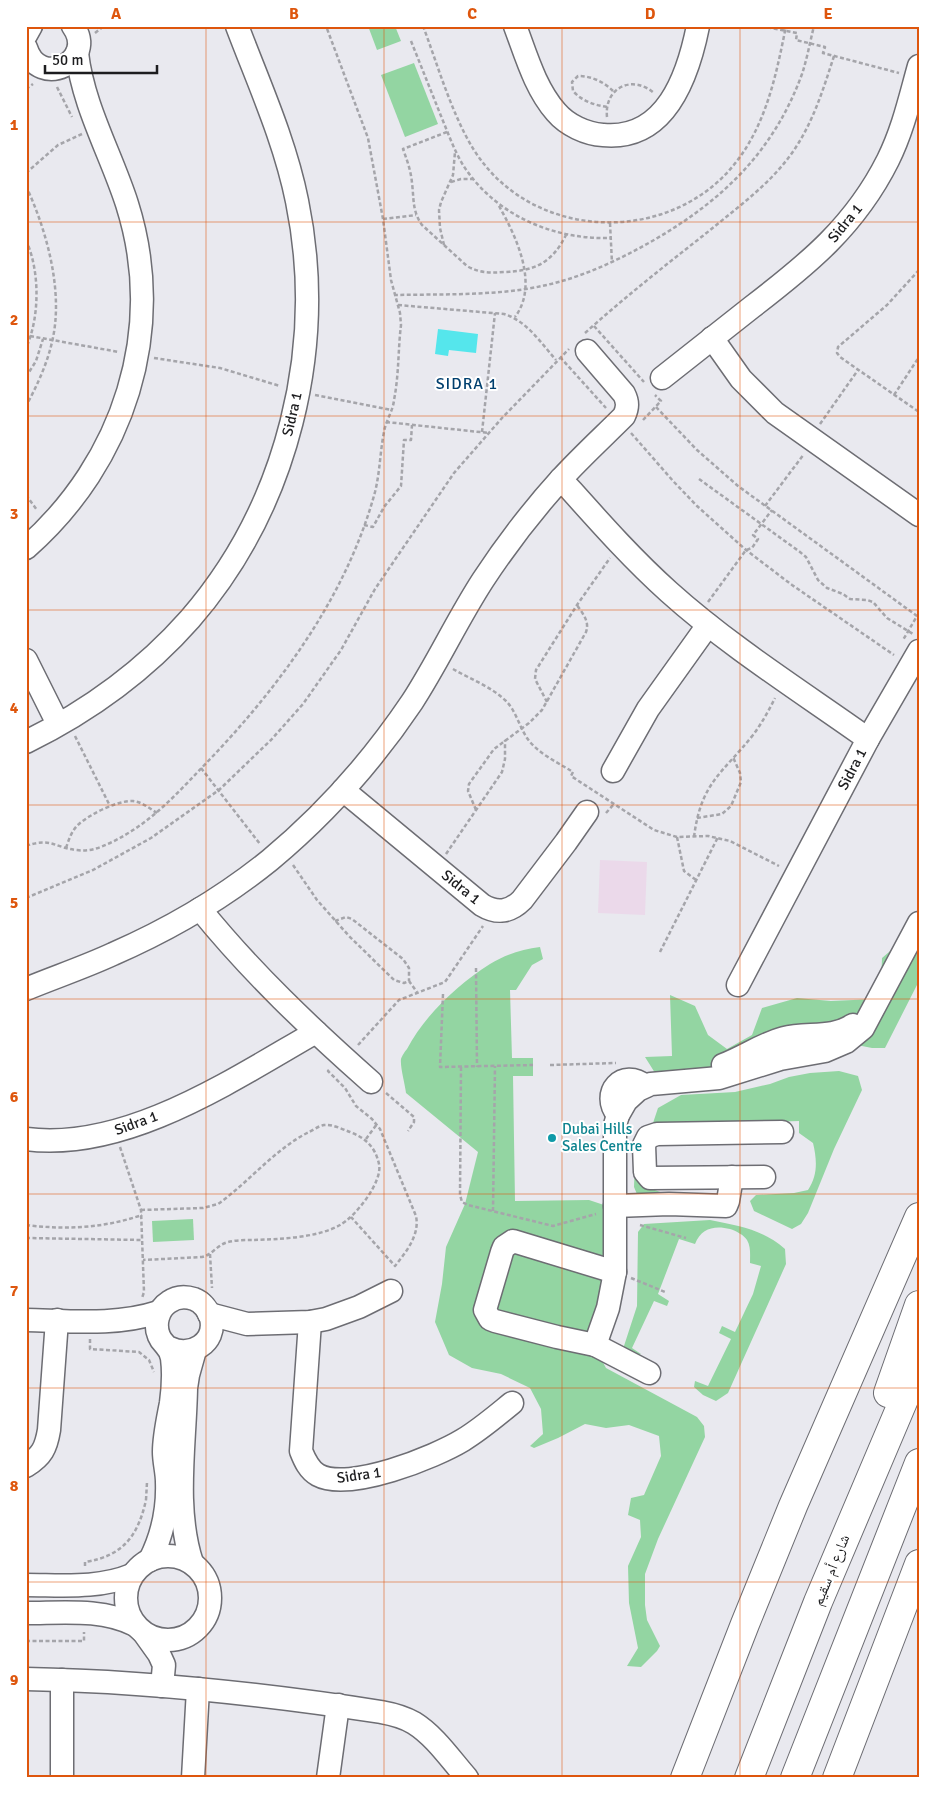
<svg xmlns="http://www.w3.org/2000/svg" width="945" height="1804" font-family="Signika,'Noto Naskh Arabic',sans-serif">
<rect width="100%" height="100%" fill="#e9e9ef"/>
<path fill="#ebd9ea" d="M600 860 647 862 645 915 598 913Z"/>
<g fill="#93d5a2">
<path d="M368 26H395L401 41 377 50Z"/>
<path d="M414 63 438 124 405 137 381 75Z"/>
<path d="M919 920V981L885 1048H872L852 1044 662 1084 645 1057 672 1056 670 995 695 1006 708 1035 727 1049 752 1035 762 1008 797 998 831 1001 876 999 881 982 882 958 910 934Z"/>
<path d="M540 947 543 959 532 965 516 990H510L512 1058H533V1076H513L515 1201 589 1200 613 1208 600 1357 606 1368 697 1417 704 1426 705 1437 658 1539 645 1574V1605L647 1620 660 1646 657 1651 641 1667 627 1666 638 1648 629 1603 628 1566 641 1537 640 1520 628 1515 631 1498 644 1495 661 1456 659 1436 629 1425 606 1428 585 1424 558 1438 534 1448 530 1446 543 1434 541 1409 530 1388 501 1374 472 1368 449 1355 435 1322 442 1284 446 1247 465 1204 478 1152 406 1093C405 1084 400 1067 401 1059 402 1056 405 1051 407 1049 425 1015 457 985 490 964 505 955 522 949 540 947Z"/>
<path d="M839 1071 858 1076 862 1090 834 1149 808 1213 801 1224 792 1229 754 1211 750 1201 756 1195 794 1193 808 1190C818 1175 817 1160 813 1143L799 1133V1121L669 1125 653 1139 652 1189 666 1194 639 1199 634 1187 636 1136 641 1129 653 1123 658 1108 681 1095 735 1092 770 1084 789 1077 810 1073Z"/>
<path d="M193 1219 194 1240 153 1242 152 1221Z"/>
<path d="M710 1220C739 1226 762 1229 785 1249L786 1264 728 1393 716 1401 703 1395 694 1387 695 1381 708 1386 731 1339 719 1333 722 1326 735 1332 753 1294 761 1266 750 1263C750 1255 751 1247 747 1240 744 1235 736 1231 730 1229 715 1225 701 1228 695 1244L679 1239 658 1294 669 1301 667 1306 654 1301 632 1348 641 1354 631 1357 623 1349 637 1306 638 1232 644 1224Z"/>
</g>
<path fill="#55e6ec" d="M438 329 478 334 476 353 449 350 448 356 435 354Z"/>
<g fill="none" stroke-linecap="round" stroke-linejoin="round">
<g stroke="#6d6d73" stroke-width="25">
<g id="minor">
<path d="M515 26C526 55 535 88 556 112 567 125 586 134 603 135 666 141 688 76 698 26"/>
<path d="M26 35 31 26"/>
<path d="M26 48C39 90 98 61 73 26"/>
<path d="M712 338 741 379 775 413 919 515"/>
<path d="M662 378C692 354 722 331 752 307 808 264 855 226 888 160 903 130 910 98 919 66"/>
<path d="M561 479C596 518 630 557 669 592 729 646 802 692 868 739"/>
<path d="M26 548C124 462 167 330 127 204 111 154 83 106 77 53"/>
<path d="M26 660 58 724"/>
<path d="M26 742C87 712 145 670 190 619 288 506 327 347 297 201 285 141 259 84 237 26"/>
<path d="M613 771 648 709 708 625"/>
<path d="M343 790 482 905C497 914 510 912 522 900L566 842 587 812"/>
<path d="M200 909C251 972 310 1028 371 1082"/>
<path d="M738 985 868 739 919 651"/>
<path d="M26 989C55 977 85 967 113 954 168 930 223 898 270 860 324 815 373 760 412 702 438 662 457 620 483 580 506 545 532 511 561 479 581 457 603 437 624 416 628 407 628 402 624 394L587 351"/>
<path d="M723 1065C744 1057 762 1044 784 1038 807 1032 832 1039 853 1025"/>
<path d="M618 1115C600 1093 623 1068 645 1086"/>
<path d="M26 1139C126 1152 232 1080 316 1032"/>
<path d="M764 1177 650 1178 645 1172 644 1145 648 1137 657 1134 782 1132"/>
<path d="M615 1206 669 1204 726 1206 728 1201 732 1177"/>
<path d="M615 1272 513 1241 504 1247 502 1252 485 1310 490 1319 495 1321 557 1337 595 1345 649 1373"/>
<path d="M209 1314 247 1324 310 1322 326 1319 359 1307 391 1291"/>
<path d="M26 1320C71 1321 116 1326 159 1312"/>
<path d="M310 1322 301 1451C305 1461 309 1470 318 1475 349 1492 435 1457 463 1440 481 1429 496 1416 512 1403"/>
<path d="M595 1345 608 1308 615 1272V1125L618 1115 626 1101 638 1090 651 1084 719 1078 780 1059 825 1051 846 1042 863 1028 919 923"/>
<path d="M26 1466C42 1456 46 1448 49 1430L57 1320"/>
<circle cx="168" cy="1598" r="42"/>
<path d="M150 1560C162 1536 168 1509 167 1482 167 1472 164 1462 164 1452 164 1436 168 1419 171 1403 173 1388 174 1373 172 1358 169 1344 163 1346 159 1336 154 1324 158 1309 169 1302 176 1297 185 1296 194 1299 202 1302 208 1310 211 1318 217 1343 190 1358 170 1348"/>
<path d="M192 1563C174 1508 185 1445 186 1388L188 1375 195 1350"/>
<path d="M26 1585C62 1585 98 1589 132 1575"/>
<path d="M26 1613C62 1613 102 1608 135 1625"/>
<path d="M144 1633 159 1654 164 1665 162 1686"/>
<path d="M26 1679C145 1681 263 1694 381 1712 392 1714 404 1717 414 1723 435 1736 451 1760 467 1778"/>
<path d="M62 1680V1778"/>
<path d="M193 1778 198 1689"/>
<path d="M328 1778 338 1705"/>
</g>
</g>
<g stroke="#6d6d73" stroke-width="30">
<g id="major">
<path d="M888 1393 919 1305"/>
<path d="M685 1778 745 1624 793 1506 919 1217"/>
<path d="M749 1778 818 1602 919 1364"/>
<path d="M795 1778 919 1463"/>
<path d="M837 1778 919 1564"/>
</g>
</g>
<g stroke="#a5a5aa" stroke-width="2.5" stroke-dasharray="4 2.5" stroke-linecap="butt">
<path d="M423 26C439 68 456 130 484 164 545 241 670 242 733 166 766 126 776 76 786 26"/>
<path d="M761 26 797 33 796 40 825 47 823 53 899 73"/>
<path d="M95 33 104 26"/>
<path d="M411 41C421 66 431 91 441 116 448 133 454 150 463 165 495 215 553 240 611 238"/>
<path d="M57 87 72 117"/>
<path d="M26 89 33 84"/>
<path d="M607 107C594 105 582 101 573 91L572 82 578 76C592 76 604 82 613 91"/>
<path d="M607 117C604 88 632 74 654 93"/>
<path d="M447 132 403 149C407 160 411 171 412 183 414 198 412 211 422 225L467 266C479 273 490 273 504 272 535 271 552 263 566 235"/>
<path d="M26 173 58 145 82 134"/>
<path d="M451 182 461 179H473"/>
<path d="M26 186C47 231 64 293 52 342 47 364 37 386 26 406"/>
<path d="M499 206C517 238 539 285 515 317"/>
<path d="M383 219 416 215"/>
<path d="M610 223 612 263"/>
<path d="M26 240C40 271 40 317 26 348"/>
<path d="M444 245 440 228 439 210 441 202 453 175 455 152"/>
<path d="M919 270 887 305 838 347 837 353 840 357 919 412"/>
<path d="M394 295C441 294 496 296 542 286 581 278 619 260 654 240 723 200 774 151 802 74 807 59 810 42 814 26"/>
<path d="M398 305 504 314C527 321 541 343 556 360"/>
<path d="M594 326 644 382"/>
<path d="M585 333C625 297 667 264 709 231 738 207 770 184 792 153 813 123 823 90 834 56"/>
<path d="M30 336 119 352"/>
<path d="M560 357 606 408"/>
<path d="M154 358 220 368 280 386"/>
<path d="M26 377 36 361 43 339"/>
<path d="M315 395 392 410"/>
<path d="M894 395 919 357"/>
<path d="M656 407 697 450 738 486 917 616 903 640"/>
<path d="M643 420 661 401 655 395"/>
<path d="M386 422 489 433"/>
<path d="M820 424 858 370"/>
<path d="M482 432 495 313"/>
<path d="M631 433 674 482 697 506 746 550 792 585 894 655"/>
<path d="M699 479 800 552 806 557 818 580 827 588 843 594 850 599 867 600 873 602 887 618 913 634"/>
<path d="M26 495 37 510"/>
<path d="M765 506 804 454"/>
<path d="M364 525 373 527 384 507 401 486 404 440H411L412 425"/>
<path d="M708 602 746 550 752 548 758 539 753 535 772 510"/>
<path d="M453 669C470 679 492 687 506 701 516 711 519 726 527 738 537 753 557 762 573 772L571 776 654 830 677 837 708 836 730 841 779 866"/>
<path d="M547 702 535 679 536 670 577 605 610 558"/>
<path d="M75 736 110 806"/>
<path d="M201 768 260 844"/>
<path d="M476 810 468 791 469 784 494 749 529 723 542 710 586 632C590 621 582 613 577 605"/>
<path d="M606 813 614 804"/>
<path d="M697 818 722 814 731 806 741 782 740 773 733 757"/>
<path d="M677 837 684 871 696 880"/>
<path d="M694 837C701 782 722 774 753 735 762 723 769 710 775 698"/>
<path d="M26 846C51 837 55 848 77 850 89 852 99 848 110 843 154 822 180 790 213 756 284 681 348 592 375 492 380 472 380 452 384 432 386 420 393 411 394 400 399 375 398 349 401 325L400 313 391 280 383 219 368 138 326 26"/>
<path d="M66 848C69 839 72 830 79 824 90 814 119 800 133 801 142 802 149 808 157 813"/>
<path d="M446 854 502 772 505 759V740"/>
<path d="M293 865 317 900 349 936 394 980 404 983 409 981 417 992"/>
<path d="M26 898 93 870 151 838 219 790 271 740 303 704 341 650 375 589 454 473 502 418 569 349"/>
<path d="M335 921 346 917 352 919 403 959 409 968V981"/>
<path d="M660 952 718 837"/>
<path d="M476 968 477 1067"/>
<path d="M443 994 440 1067 533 1065"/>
<path d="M358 1045 399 1000 445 982 483 926"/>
<path d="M550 1065 616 1063"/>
<path d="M461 1067 460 1195 462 1202 468 1205 553 1226 596 1214"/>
<path d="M329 1070 328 1071 345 1088 356 1106 372 1119 380 1129 416 1216C420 1235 406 1252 395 1266L351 1217"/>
<path d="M386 1093 414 1117V1122L408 1131"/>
<path d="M366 1139 377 1124"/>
<path d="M120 1147 141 1210 144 1292 142 1298"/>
<path d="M141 1210 203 1208 218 1204C249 1182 273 1151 307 1133 312 1131 318 1126 324 1125 332 1124 342 1129 350 1132 365 1138 375 1146 379 1164 383 1182 355 1217 340 1225 317 1238 280 1239 254 1240 246 1240 236 1240 228 1242 217 1245 212 1255 202 1257L143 1260"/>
<path d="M493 1211 495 1066"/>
<path d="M26 1225C66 1230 104 1228 142 1215"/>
<path d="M640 1225 686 1238"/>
<path d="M26 1238 142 1240"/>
<path d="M210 1254 212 1288"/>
<path d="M631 1278 665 1292"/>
<path d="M90 1339V1349L139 1352 149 1360 154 1372"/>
<path d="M146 1500 147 1482"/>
<path d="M85 1566V1562C123 1556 138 1536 146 1500"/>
<path d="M26 1641H84V1632"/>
</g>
<use href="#minor" stroke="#fff" stroke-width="22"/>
<use href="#major" stroke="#fff" stroke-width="28"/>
</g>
<path fill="none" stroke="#de560d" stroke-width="1" stroke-opacity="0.55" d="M206 26V1778M384 26V1778M562 26V1778M740 26V1778M26 222H919M26 416H919M26 610H919M26 805H919M26 999H919M26 1194H919M26 1388H919M26 1582H919"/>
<circle fill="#0f9aa8" stroke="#fff" stroke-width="2" cx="552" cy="1138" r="5"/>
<g text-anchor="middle" stroke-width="4" stroke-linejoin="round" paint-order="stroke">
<g font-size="15" fill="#1d1d1f" stroke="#fff">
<text transform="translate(845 223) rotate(-51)" y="5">Sidra 1</text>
<text transform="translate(292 414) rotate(-77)" y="5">Sidra 1</text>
<text transform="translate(852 769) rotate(-62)" y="5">Sidra 1</text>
<text transform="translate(461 887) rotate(39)" y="5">Sidra 1</text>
<text transform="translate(136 1123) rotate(-20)" y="5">Sidra 1</text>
<text transform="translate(359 1475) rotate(-8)" y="5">Sidra 1</text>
<text transform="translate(831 1570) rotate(-68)" y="5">شارع أم سقيم</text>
</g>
<g font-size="15" fill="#0d838f" stroke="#fff" text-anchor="start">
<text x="562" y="1134">Dubai Hills<tspan x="562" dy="17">Sales Centre</tspan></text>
</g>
<g font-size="16" letter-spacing="1" fill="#003f6e" stroke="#fff">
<text x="467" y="389">SIDRA 1</text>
</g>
</g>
<rect width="945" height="1804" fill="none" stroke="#ffffff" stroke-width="55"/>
<path d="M45 65v8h112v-8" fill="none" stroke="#1d1d1f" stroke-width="2.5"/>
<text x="52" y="65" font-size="15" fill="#1d1d1f" stroke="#ffffff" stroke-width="4" paint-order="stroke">50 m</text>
<rect x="28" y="28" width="890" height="1748" fill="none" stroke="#de560d" stroke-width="2"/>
<g font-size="16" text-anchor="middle" font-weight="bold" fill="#de560d">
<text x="116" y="19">A</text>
<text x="294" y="19">B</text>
<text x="472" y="19">C</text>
<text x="650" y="19">D</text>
<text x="828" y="19">E</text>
<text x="14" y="130">1</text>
<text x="14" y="325">2</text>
<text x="14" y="519">3</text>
<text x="14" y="713">4</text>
<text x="14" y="908">5</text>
<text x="14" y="1102">6</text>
<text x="14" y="1296">7</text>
<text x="14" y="1491">8</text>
<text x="14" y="1685">9</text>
</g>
</svg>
